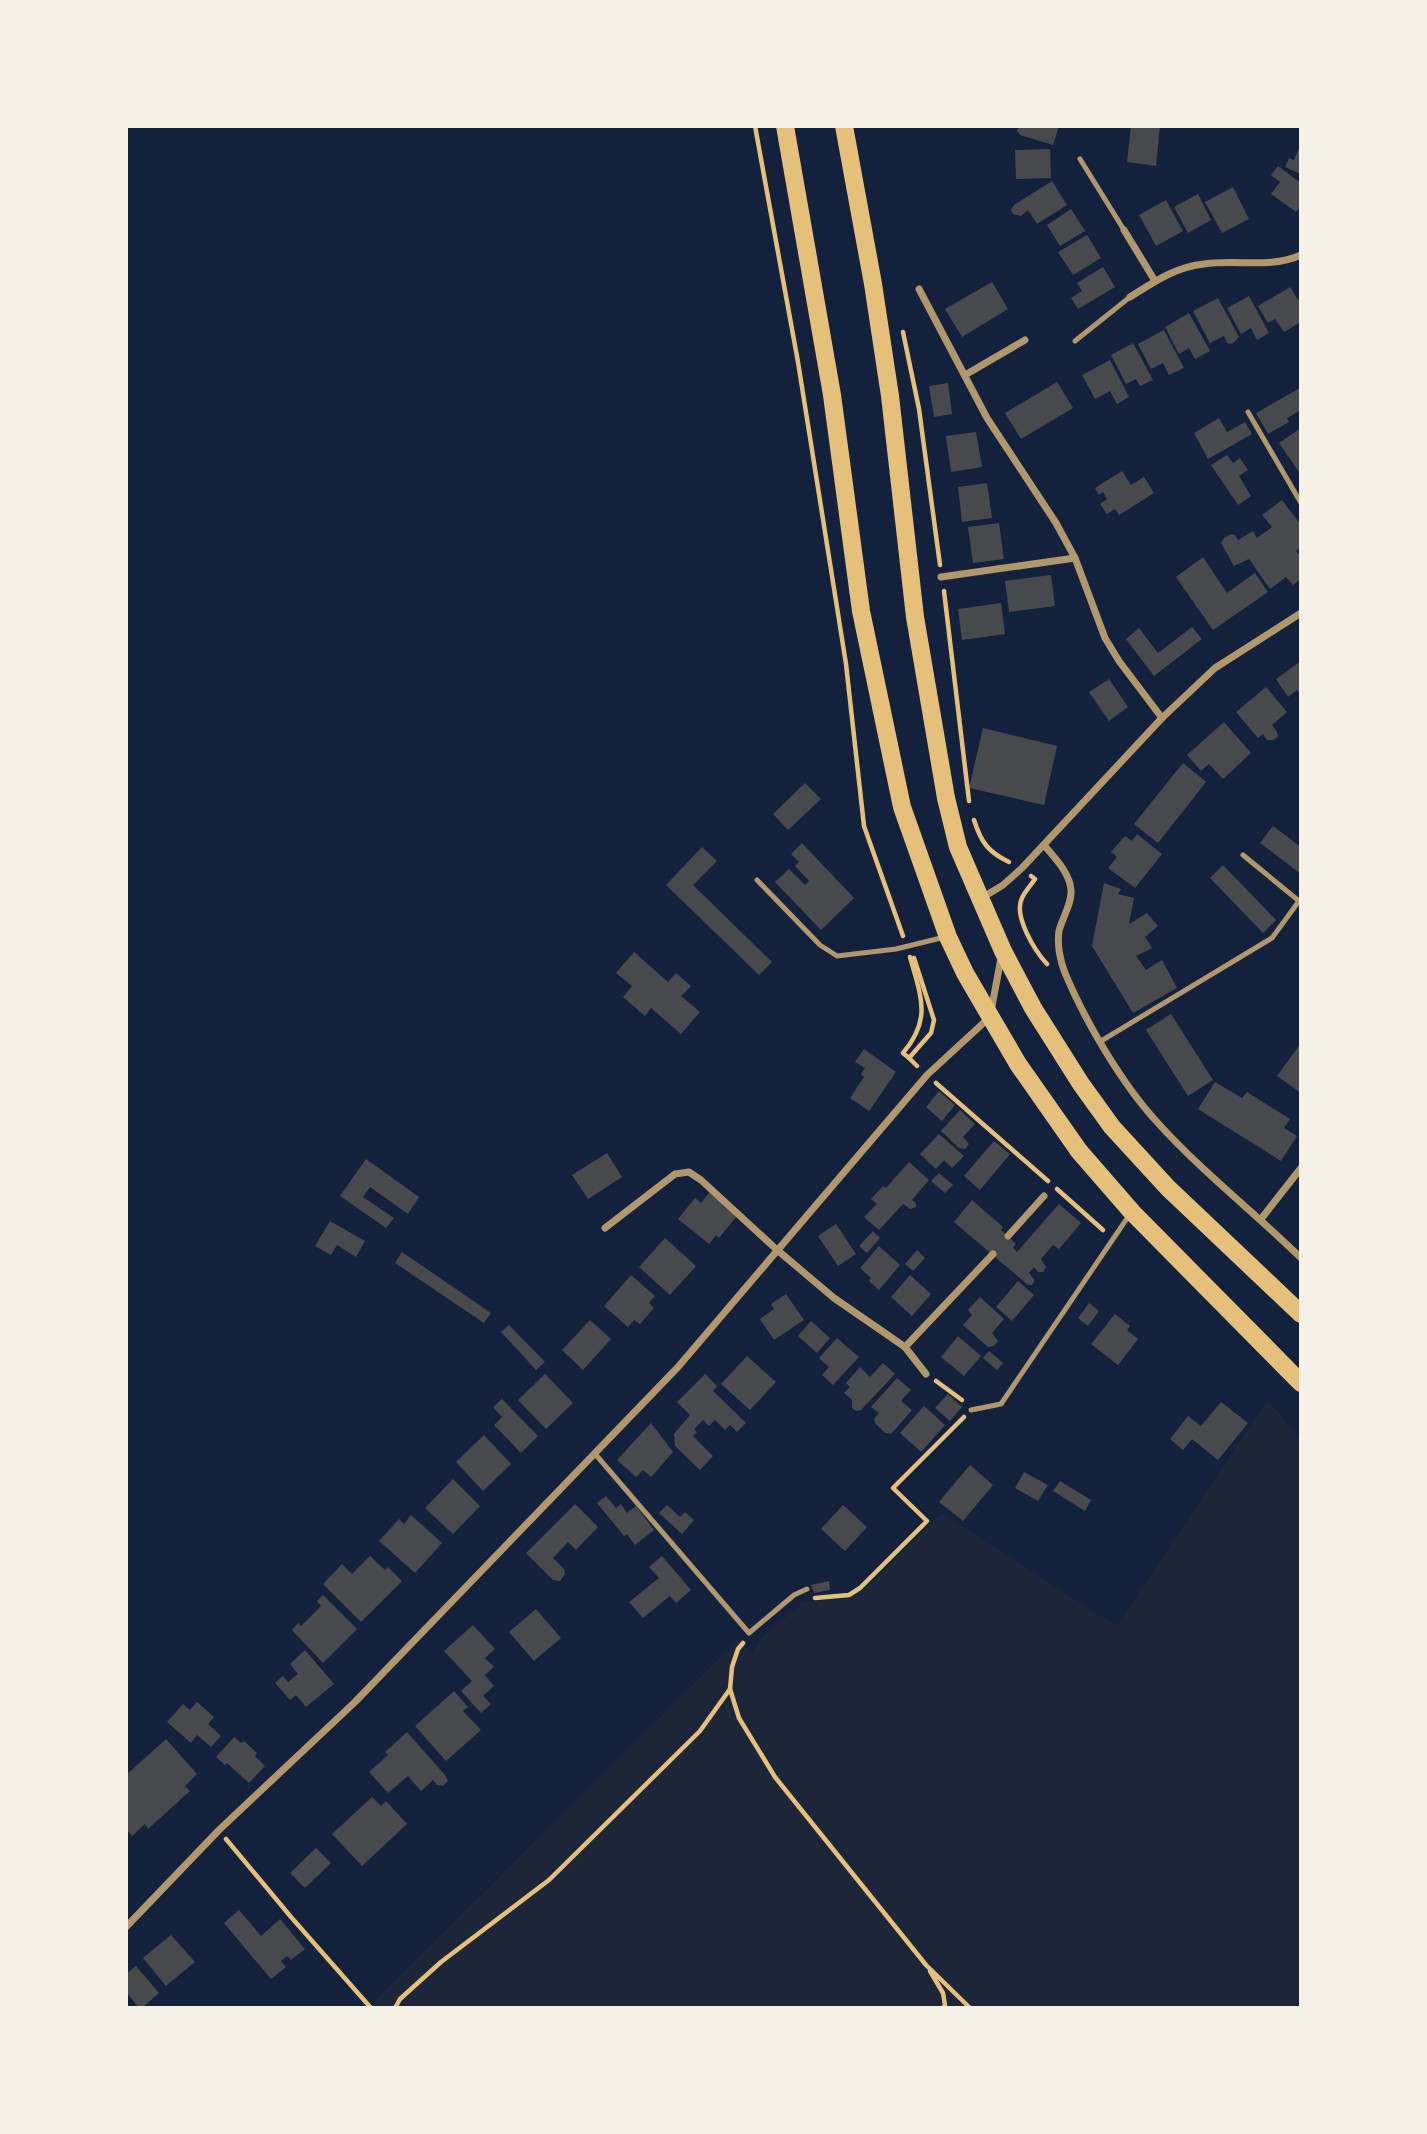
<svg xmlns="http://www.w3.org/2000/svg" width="1427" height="2134" font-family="'DejaVu Sans',sans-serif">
<rect width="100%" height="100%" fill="#14213d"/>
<path fill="#1d2539" d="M1268 1400 1301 1440V2008H368L738 1640 751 1654 764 1636 803 1602 849 1598 865 1588 934 1519 943 1514 1116 1626Z"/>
<g fill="#48494c">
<path d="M1019 126H1059L1053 145 1020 135 1017 131Z"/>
<path d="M1131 126H1160L1156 166 1127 162Z"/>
<path d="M1301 144V174L1285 167 1289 158 1294 160Z"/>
<path d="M1050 149 1051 178 1016 179 1015 150Z"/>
<path d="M1278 166 1301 183V205L1296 212 1271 194 1280 182 1271 175Z"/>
<path d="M1052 181 1067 205 1037 224 1028 210 1021 216 1013 214 1011 210 1014 205Z"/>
<path d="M1233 187 1249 219 1222 233 1205 202Z"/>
<path d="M1198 194 1211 220 1188 233 1174 207Z"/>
<path d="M1166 200 1183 231 1156 246 1139 215Z"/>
<path d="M1071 209 1085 231 1060 246 1047 225Z"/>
<path d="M1087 235 1101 258 1073 275 1058 252Z"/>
<path d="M1103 267 1115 287 1078 309 1071 298 1082 291 1077 283Z"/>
<path d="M992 282 1008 309 962 337 945 309Z"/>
<path d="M1290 287 1301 304V322L1284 332 1275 319 1268 323 1258 306Z"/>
<path d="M1249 296 1269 333 1257 340 1251 328 1241 334 1227 308Z"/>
<path d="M1218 298 1239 337 1232 344 1227 343 1224 336 1210 343 1193 311Z"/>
<path d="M1189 313 1210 351 1195 359 1189 348 1179 354 1165 327Z"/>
<path d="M1164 330 1184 368 1169 375 1163 363 1151 369 1138 344Z"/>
<path d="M1133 343 1153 380 1140 386 1136 379 1126 384 1111 355Z"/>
<path d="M1110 360 1129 397 1117 404 1110 391 1095 399 1082 375Z"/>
<path d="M1057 382 1073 408 1021 439 1005 413Z"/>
<path d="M948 383 952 414 934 417 929 386Z"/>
<path d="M1300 388 1301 410 1287 418 1289 422 1268 434 1256 413Z"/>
<path d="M1219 418 1227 432 1245 422 1252 434 1208 459 1194 433Z"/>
<path d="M1301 428V475L1279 443Z"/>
<path d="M976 432 982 467 951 472 946 436Z"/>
<path d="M1227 455 1233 463 1240 458 1248 470 1239 476 1251 496 1238 505 1211 465Z"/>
<path d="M1122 471 1131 485 1144 477 1154 493 1119 515 1115 509 1107 514 1100 504 1107 499 1103 492 1099 495 1095 488Z"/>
<path d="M987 483 992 518 962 522 958 487Z"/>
<path d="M1282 500 1301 525V547L1296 551 1301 557V579L1293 585 1286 577 1270 589 1249 559 1234 566 1221 543 1224 538 1231 534 1235 535 1238 540 1253 531 1257 538 1272 527 1262 515Z"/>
<path d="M999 523 1004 559 973 563 968 527Z"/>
<path d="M1203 557 1227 593 1255 573 1268 592 1213 630 1176 577Z"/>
<path d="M1051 575 1055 606 1009 612 1005 581Z"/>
<path d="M1001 603 1005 634 962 640 958 609Z"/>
<path d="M1192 627 1202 639 1154 676 1126 639 1139 628 1158 653Z"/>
<path d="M1301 661V695L1297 690 1288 697 1276 679Z"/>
<path d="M1109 679 1128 707 1109 721 1089 692Z"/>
<path d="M1266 687 1287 712 1272 725 1277 732 1278 737 1273 740H1267L1263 734 1258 738 1236 712Z"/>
<path d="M1224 722 1251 753 1223 779 1209 764 1201 771 1187 755Z"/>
<path d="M983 728 1057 746 1044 805 969 788Z"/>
<path d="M1183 763 1206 782 1158 843 1134 824Z"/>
<path d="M805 783 821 799 788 830 773 814Z"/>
<path d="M1273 826 1301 847V874L1260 843Z"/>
<path d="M1137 834 1162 854 1135 888 1108 868 1117 857 1111 852 1125 836 1132 841Z"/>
<path d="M802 843 854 898 821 930 775 882 789 869 805 885 809 881 795 866 799 862 791 854Z"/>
<path d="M702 847 717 861 693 885 772 962 759 975 666 885Z"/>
<path d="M1223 865 1276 920 1263 933 1210 878Z"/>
<path d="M1104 883 1121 889 1118 894 1134 898 1129 924 1147 913 1158 926 1145 937 1152 948 1136 956 1146 970 1162 960 1177 988 1133 1013 1092 946Z"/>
<path d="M634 952 668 982 676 973 691 986 681 996 700 1012 681 1034 651 1008 645 1016 623 997 632 986 616 973Z"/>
<path d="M1171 1014 1213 1080 1188 1096 1146 1030Z"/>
<path d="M1301 1043V1093L1277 1076Z"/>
<path d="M864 1049 896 1072 869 1111 850 1098 864 1077 861 1074 865 1068 855 1062Z"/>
<path d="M1215 1082 1242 1098 1247 1092 1290 1119 1284 1128 1297 1136 1281 1161 1198 1109Z"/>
<path d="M939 1091 955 1105 942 1121 926 1107Z"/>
<path d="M960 1110 975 1124 963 1137 969 1144 965 1149 959 1148 941 1131Z"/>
<path d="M939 1134 964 1156 952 1168 944 1160 936 1169 920 1154Z"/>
<path d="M994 1141 1010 1154 980 1190 964 1176Z"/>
<path d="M607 1153 622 1177 588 1199 572 1175Z"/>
<path d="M366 1159 419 1197 408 1214 370 1187 363 1197 394 1218 386 1228 340 1196Z"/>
<path d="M909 1162 929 1180 912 1200 916 1203V1207L910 1209 903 1204 879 1230 864 1217 877 1204 871 1199 883 1186 886 1188Z"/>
<path d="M939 1173 953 1185 945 1193 931 1181Z"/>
<path d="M712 1189 740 1212 719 1238 716 1235 709 1244 678 1219 695 1198 701 1203Z"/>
<path d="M972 1200 1003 1227 1001 1230 1016 1244 1013 1248 1017 1252 1059 1204 1081 1223 1059 1249 1053 1245 1041 1259 1046 1267 1043 1272H1038L1034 1267 1029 1273 1034 1279V1282L1032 1285H1028L954 1222Z"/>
<path d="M330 1221 365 1241 356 1257 337 1245 331 1255 315 1246Z"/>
<path d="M836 1224 856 1254 838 1266 818 1236Z"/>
<path d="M873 1231 880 1238 867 1253 859 1246Z"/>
<path d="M665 1238 696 1266 670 1295 639 1267Z"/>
<path d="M879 1246 900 1265 879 1290 869 1281 871 1278 860 1268Z"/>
<path d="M917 1250 925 1258 913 1271 905 1264Z"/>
<path d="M402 1252 491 1313 484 1323 395 1263Z"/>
<path d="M631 1275 655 1296 649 1303 654 1308 640 1324 634 1320 628 1327 604 1306Z"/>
<path d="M910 1275 931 1294 912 1316 891 1297Z"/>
<path d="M1018 1281 1034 1295 1012 1321 996 1307Z"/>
<path d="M786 1294 804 1320 774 1340 760 1319 774 1309 771 1304Z"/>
<path d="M980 1297 1004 1319 992 1333 998 1341 994 1346 988 1347 963 1325 972 1315 968 1310Z"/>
<path d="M1089 1303 1099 1311 1088 1326 1078 1318Z"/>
<path d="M1115 1314 1130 1326 1127 1330 1138 1339 1118 1365 1091 1344Z"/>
<path d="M590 1320 611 1339 583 1370 562 1350Z"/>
<path d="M811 1321 830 1338 817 1353 798 1336Z"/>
<path d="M509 1325 545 1362 536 1370 501 1332Z"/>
<path d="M958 1336 981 1356 964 1376 941 1357Z"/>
<path d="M837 1338 859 1357 833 1385 822 1375 829 1367 819 1358Z"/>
<path d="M989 1351 1003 1363 997 1370 983 1358Z"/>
<path d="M747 1356 776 1382 750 1410 721 1384Z"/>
<path d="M883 1363 895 1374 861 1410 856 1411 852 1408V1400L844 1393 850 1387 846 1383 860 1367 870 1377Z"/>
<path d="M545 1374 573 1403 546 1429 518 1400Z"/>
<path d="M705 1374 717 1386 713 1391 746 1423 737 1432 730 1425 725 1430 715 1420 709 1426 703 1420 694 1429 697 1432 693 1436 713 1456 700 1470 675 1446 674 1434 690 1415 677 1402Z"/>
<path d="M897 1378 911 1390 901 1401 912 1410 891 1434 885 1433 875 1423 874 1419 879 1413 871 1407Z"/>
<path d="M948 1394 962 1407 950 1421 935 1408Z"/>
<path d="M502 1399 538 1436 521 1453 494 1425 502 1417 493 1407Z"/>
<path d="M1221 1402 1248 1423 1218 1460 1192 1439 1183 1450 1170 1439 1188 1416 1201 1426Z"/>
<path d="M924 1406 945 1425 921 1452 900 1433Z"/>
<path d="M651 1423 673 1452 651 1477 643 1470 636 1477 617 1460Z"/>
<path d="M484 1435 511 1464 483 1491 456 1462Z"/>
<path d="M970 1465 993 1485 963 1521 939 1502Z"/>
<path d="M1024 1472 1048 1485 1038 1501 1015 1488Z"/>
<path d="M453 1479 480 1506 453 1534 425 1508Z"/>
<path d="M1060 1481 1091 1500 1085 1511 1053 1491Z"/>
<path d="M606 1496 616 1508 621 1504 627 1513 636 1506 654 1530 635 1545 627 1534 624 1536 597 1503Z"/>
<path d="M575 1504 598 1527 576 1550 568 1542 553 1558 564 1569 565 1574 560 1581 553 1580 526 1553Z"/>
<path d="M667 1505 680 1517 685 1512 694 1520 682 1534 659 1513Z"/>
<path d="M843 1505 867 1527 845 1551 821 1529Z"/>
<path d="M411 1515 442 1543 415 1573 379 1541 399 1519 404 1524Z"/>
<path d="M370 1556 385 1570 388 1567 402 1581 361 1622 323 1584 342 1564 352 1574Z"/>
<path d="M662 1556 691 1590 676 1603 670 1596 643 1618 629 1602 659 1578 649 1567Z"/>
<path d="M829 1581 830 1590 814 1593 811 1585Z"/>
<path d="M323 1595 357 1629 323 1663 292 1630 298 1623 301 1626 321 1606 317 1601Z"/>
<path d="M536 1609 561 1638 534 1661 509 1632Z"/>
<path d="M473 1625 495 1649 485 1658 494 1667 485 1675 494 1686 483 1696 491 1704 481 1713 461 1691 472 1681 444 1651Z"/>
<path d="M305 1650 334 1684 306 1707 296 1695 290 1700 275 1683 283 1676 288 1682 298 1674 290 1664Z"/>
<path d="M454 1691 468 1707 463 1711 481 1730 446 1761 415 1726Z"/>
<path d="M197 1702 214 1717 208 1724 221 1736 211 1747 197 1735 191 1743 167 1722 183 1704 190 1710Z"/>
<path d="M407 1732 445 1775 448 1781 443 1786 437 1785 433 1780 421 1791 408 1776 388 1793 369 1772 388 1755 385 1752Z"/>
<path d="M234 1737 241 1743 244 1741 257 1753 255 1756 265 1766 249 1783 227 1763 225 1765 216 1757Z"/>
<path d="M166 1739 197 1774 185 1786 190 1791 148 1829 145 1824 132 1836 126 1829V1775Z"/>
<path d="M372 1797 381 1806 386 1801 407 1824 362 1866 332 1834Z"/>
<path d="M316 1848 331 1863 305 1888 290 1873Z"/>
<path d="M239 1910 261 1936 280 1919 305 1949 291 1960 287 1956 281 1961 286 1967 271 1979 224 1923Z"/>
<path d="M171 1935 195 1962 166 1986 143 1958Z"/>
<path d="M136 1966 159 1993 142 2008H139L126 1992V1974Z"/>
</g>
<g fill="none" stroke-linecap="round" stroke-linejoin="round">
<g stroke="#e5c07b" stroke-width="4.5">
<path d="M755 126 798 362 846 664 864 826 903 936"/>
<path d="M903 332 919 409 940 565"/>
<path d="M944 591 969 801"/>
<path d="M974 820C981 842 988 852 1009 862"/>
<path d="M1031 876 1035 879C1031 885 1025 891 1022 898 1013 916 1035 951 1047 964"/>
<path d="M914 958 934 1020 931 1033 909 1058 917 1066"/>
<path d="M909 1058 903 1053C932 1019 921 997 910 957"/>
<path d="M936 1083 1048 1181"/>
<path d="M1057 1189 1103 1230"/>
<path d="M936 1381 962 1400"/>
<path d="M815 1598 849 1595 860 1588 927 1521 893 1488 964 1417"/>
<path d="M743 1643 738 1649 732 1667 730 1689 739 1718 775 1777 926 1965 970 2008"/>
<path d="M226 1839 291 1917 371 2008"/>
<path d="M930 1971 943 1993 945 2005 943 2008"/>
<path d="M395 2008 400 1999 441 1962 549 1880 700 1731 730 1689"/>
</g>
<g stroke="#b1986c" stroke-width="5">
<path d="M1080 159 1124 230"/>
<path d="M1075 341 1130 297"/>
<path d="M1248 412 1301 503"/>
<path d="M757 880 820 945 837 956 896 949 945 937"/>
<path d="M1101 1041 1272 938 1299 901 1243 855"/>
<path d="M971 1410 1001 1404 1130 1214"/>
<path d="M596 1455 749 1633 794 1595 807 1589"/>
</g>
<g stroke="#b1986c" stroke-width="7">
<path d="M1124 230 1155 281"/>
<path d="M919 289 987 418 1056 523 1075 558 1105 638 1119 661 1162 718"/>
<path d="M1130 297C1154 282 1175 267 1204 264 1237 259 1270 269 1301 255"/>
<path d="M965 375 1025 340"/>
<path d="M941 577 1075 558"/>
<path d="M1044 845C1054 857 1070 873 1071 890 1072 904 1062 918 1059 931 1057 944 1060 961 1065 973 1085 1021 1122 1084 1157 1122 1201 1171 1254 1212 1301 1258"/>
<path d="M980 899 1003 885 1022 868 1162 718 1215 668 1301 613"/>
<path d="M1261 1219 1301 1168"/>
<path d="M605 1228 675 1174 689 1172 701 1180 776 1249 834 1298 905 1347 926 1374"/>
<path d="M1008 1236 1044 1196"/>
<path d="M905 1347 993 1254"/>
<path d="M126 1927 219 1830 355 1702 678 1367 927 1075 990 1017 1001 958"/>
</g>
<g stroke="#e5c07b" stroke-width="18">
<path d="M785 126 832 395 861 611 902 807 948 937 965 973 1018 1064 1079 1151 1132 1212 1301 1383"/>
<path d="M844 126 873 284 890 396 915 617 946 798 958 847 1003 951 1033 1008 1081 1084 1112 1127 1168 1188 1301 1314"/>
</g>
</g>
<rect width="1427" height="2134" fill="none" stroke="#f6f1e7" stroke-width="256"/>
</svg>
